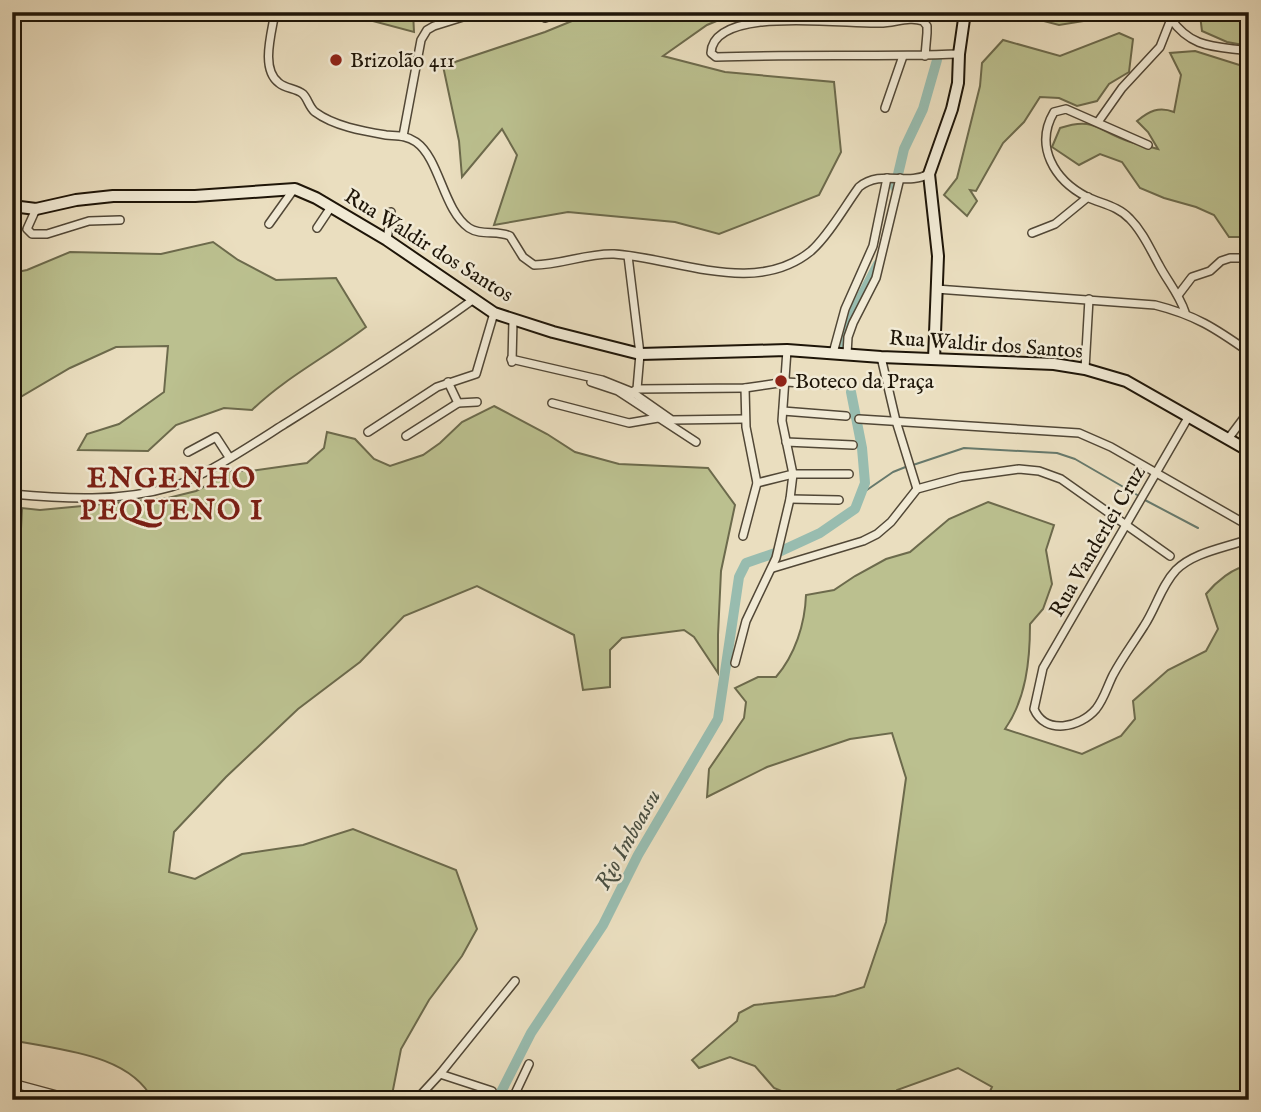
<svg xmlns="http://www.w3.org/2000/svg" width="1261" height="1112" font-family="'IM FELL English',serif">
<rect width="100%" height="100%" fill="#eadebf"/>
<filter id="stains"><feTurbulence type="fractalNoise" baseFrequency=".00286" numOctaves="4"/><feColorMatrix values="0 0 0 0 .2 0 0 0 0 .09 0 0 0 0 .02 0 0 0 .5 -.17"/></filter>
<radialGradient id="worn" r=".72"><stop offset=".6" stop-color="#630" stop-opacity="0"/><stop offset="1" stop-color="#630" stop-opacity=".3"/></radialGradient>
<g fill="#bbc08f" stroke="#6c6a4c" stroke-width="2">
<path d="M339 12H413L414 32Z"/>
<path d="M594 12H738L707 25 663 56 725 72 834 82 841 152 819 195 719 234 675 222 568 212 494 225 517 155 502 129 462 177 459 141 443 66 545 32Z"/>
<path d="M1009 12H1139L1059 25Z"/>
<path d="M1202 12H1249V46L1227 42 1202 31 1200 15Z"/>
<path d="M1119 33 1133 39 1129 72 1109 84 1097 101 1077 106 1059 98 1040 97 1024 122 1003 143 976 191 970 190 977 201 967 216 944 195 957 178 980 86 982 63 1003 40 1060 56Z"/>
<path d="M1195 51 1249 68V237H1229L1214 215 1196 207 1164 198 1140 188 1122 162 1100 154 1079 165 1052 147 1060 128C1093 117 1096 129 1125 140 1136 144 1147 146 1158 149L1148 132 1137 121C1149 111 1159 106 1174 112L1181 75 1170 53Z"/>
<path d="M213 242 238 260 276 280 336 278 366 327C328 356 286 377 252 410L224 408 176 425 148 451 78 450 87 434 119 424 164 392 168 346 116 347 70 368 12 402V273L27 270 70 252 161 254Z"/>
<path d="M494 406 547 434 575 452 619 464 708 468 735 505 721 571 718 635V673L694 637 684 630 622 638 610 650V687L583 690 574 635 477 586 404 616 360 662 298 709 226 777 174 832 169 872 195 879 242 854 303 845 353 829 456 870 477 929 462 956 429 1000 401 1049 391 1100H153C129 1053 58 1050 12 1040V572L19 570 22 508 40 510 168 498 196 491 215 481 228 471H250L307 463 324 448 327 432 355 439 374 459 390 466 423 455 440 443 462 422Z"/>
<path d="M988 502 1054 525 1046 550 1052 584 1043 609 1030 624C1030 661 1026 699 1005 729L1082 754 1121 736 1135 719 1133 701 1168 670 1206 651 1218 629 1206 594C1215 583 1234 566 1249 566V1100H986L992 1087 958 1068 897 1090 891 1100H831L806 1092 791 1095 774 1088 755 1066 730 1057 699 1068 692 1060 737 1021 739 1013 754 1005 835 996 864 987 886 922 906 778 892 733 850 739 767 767 707 797 709 769 744 718 746 702 735 688 758 677H776C795 655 805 624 806 595L834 590 855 576 886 559 910 552 949 519Z"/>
</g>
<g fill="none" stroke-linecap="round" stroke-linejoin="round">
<g stroke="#67796c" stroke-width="2">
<path d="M913 465 964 448 1057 453 1075 459 1139 496"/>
<path d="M861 494 893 472 908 466"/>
<path d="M1143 499 1198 528"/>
</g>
<g stroke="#98bcaf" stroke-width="10">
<path d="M895 187 904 149 923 109 937 60"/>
<path d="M841 347 856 307 878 264"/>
<path d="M497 1100 531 1033 603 925 638 855 718 719 739 577 746 563 781 551 820 533 855 509 865 483 862 448 851 392"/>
</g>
<g stroke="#514736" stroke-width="10">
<g id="street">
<path d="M275 12C272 32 260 69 279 83 286 89 296 88 303 94 308 99 309 107 315 112 334 126 362 131 386 135 397 136 406 135 416 142 440 159 443 210 469 228 481 236 497 230 510 236L523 257 534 265C561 265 587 253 614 254 677 258 755 297 811 251 829 235 845 206 859 187 881 169 907 186 929 174"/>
<path d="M537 12 545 18 551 16 553 12"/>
<path d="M1174 12 1171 19C1192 49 1215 46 1249 51"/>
<path d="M925 56 927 33V26L923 21C909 16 895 23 880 23 848 25 713 4 711 53L716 57C797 54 878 57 959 54"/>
<path d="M885 108 903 56"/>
<path d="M1098 122 1122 88 1160 47 1171 19"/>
<path d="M403 136 421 40 427 30 434 26 479 12"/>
<path d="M1148 145 1066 109 1054 112C1034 146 1054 180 1087 197 1102 204 1118 206 1130 219 1143 232 1150 249 1159 265 1168 282 1179 294 1185 312"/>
<path d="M36 209 27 229 32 234H47L89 221 120 220"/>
<path d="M269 224 294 189"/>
<path d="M317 228 331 207"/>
<path d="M1032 233 1055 224 1088 197"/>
<path d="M387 240 391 212"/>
<path d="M628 256 640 354 637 389"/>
<path d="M936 289 1155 305C1195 315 1215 328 1249 352"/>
<path d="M1179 294 1192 277 1210 271 1221 261 1230 258H1249"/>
<path d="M833 353 845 309 873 246 887 178"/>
<path d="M847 354 848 337 853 323 876 278 900 178"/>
<path d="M881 357 896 421 917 489"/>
<path d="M511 359 602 380 632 392 637 389 745 388 786 382 835 385"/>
<path d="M512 362 513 320"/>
<path d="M1085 369 1089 299"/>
<path d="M448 382 458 403"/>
<path d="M591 382 618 391 696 442"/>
<path d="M631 395 632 392 672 420 745 419"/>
<path d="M552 403 629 423 658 418"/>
<path d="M783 411 846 416"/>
<path d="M1189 416 1043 668 1034 709C1045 735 1080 728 1096 709 1104 699 1107 687 1113 675 1122 658 1134 642 1144 626 1156 608 1161 586 1176 570 1194 552 1225 548 1249 539"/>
<path d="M859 419 1079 433 1111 447 1249 526"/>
<path d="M368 432 437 387 476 374 494 313"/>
<path d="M406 436 458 403 477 402"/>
<path d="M1228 439 1249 411"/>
<path d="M786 442 853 445"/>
<path d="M188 452 216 437 229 457"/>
<path d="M757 483 793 474H849"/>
<path d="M12 494C65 499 120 502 171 487 204 477 253 444 283 425 348 384 412 344 474 299"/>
<path d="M790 499 839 500"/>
<path d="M743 536 757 483 746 427 745 388"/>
<path d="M773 568 863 541 877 534 891 522 917 489 961 477 1019 469 1039 471 1061 479 1170 556"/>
<path d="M735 663 746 621 776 558 790 499 793 474 782 421 787 350"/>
<path d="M440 1074 492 1091"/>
<path d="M12 1083 75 1100"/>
<path d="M416 1100 440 1074 515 981"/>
<path d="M512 1100 529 1064"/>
<path d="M681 1100 683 1096"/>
</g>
</g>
<g stroke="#1e1508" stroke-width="14">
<g id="secondary">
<path d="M12 206 36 209 76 200 113 196H195L295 189 316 198 387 240 494 313 553 332 640 354 787 350 881 357 1054 364 1085 369 1126 381 1249 451"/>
<path d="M934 359 938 256 929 174 952 109 958 83 959 54 965 12"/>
</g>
</g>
<use href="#street" stroke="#f1ead5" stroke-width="7"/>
<use href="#secondary" stroke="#f1ead5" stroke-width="10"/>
</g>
<g fill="#8f2418" stroke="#f1ead5" stroke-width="2.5">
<circle cx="336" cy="60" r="7"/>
<circle cx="781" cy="381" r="7"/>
</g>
<g text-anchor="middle" stroke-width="5" stroke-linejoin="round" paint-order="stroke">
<g font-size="21" fill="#1e1508" stroke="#f1ead5" text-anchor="start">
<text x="350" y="67">Brizolão 411</text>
<text x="795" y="388">Boteco da Praça</text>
</g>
<g font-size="21" fill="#1e1508" stroke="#f1ead5">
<text transform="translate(429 245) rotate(32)" y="7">Rua Waldir dos Santos</text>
<text transform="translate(986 344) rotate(4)" y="7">Rua Waldir dos Santos</text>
<text transform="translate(1097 541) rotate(-60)" y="7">Rua Vanderlei Cruz</text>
</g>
<g font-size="23" font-style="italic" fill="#494f42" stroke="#f1ead5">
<text transform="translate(627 839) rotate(-61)" y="8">Rio Imboassu</text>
</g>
<g font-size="28" font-weight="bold" letter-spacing="2" fill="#7a1f14" stroke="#f1ead5">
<text x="172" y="487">ENGENHO<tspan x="172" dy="32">PEQUENO I</tspan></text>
</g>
</g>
<rect width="1261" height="1112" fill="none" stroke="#eadebf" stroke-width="42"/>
<rect x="14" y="14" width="1233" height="1084" fill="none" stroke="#1e1508" stroke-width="3.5"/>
<rect x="21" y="21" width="1219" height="1070" fill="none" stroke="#1e1508" stroke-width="2"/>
<rect width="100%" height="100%" filter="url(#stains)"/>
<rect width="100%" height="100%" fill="url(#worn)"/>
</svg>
